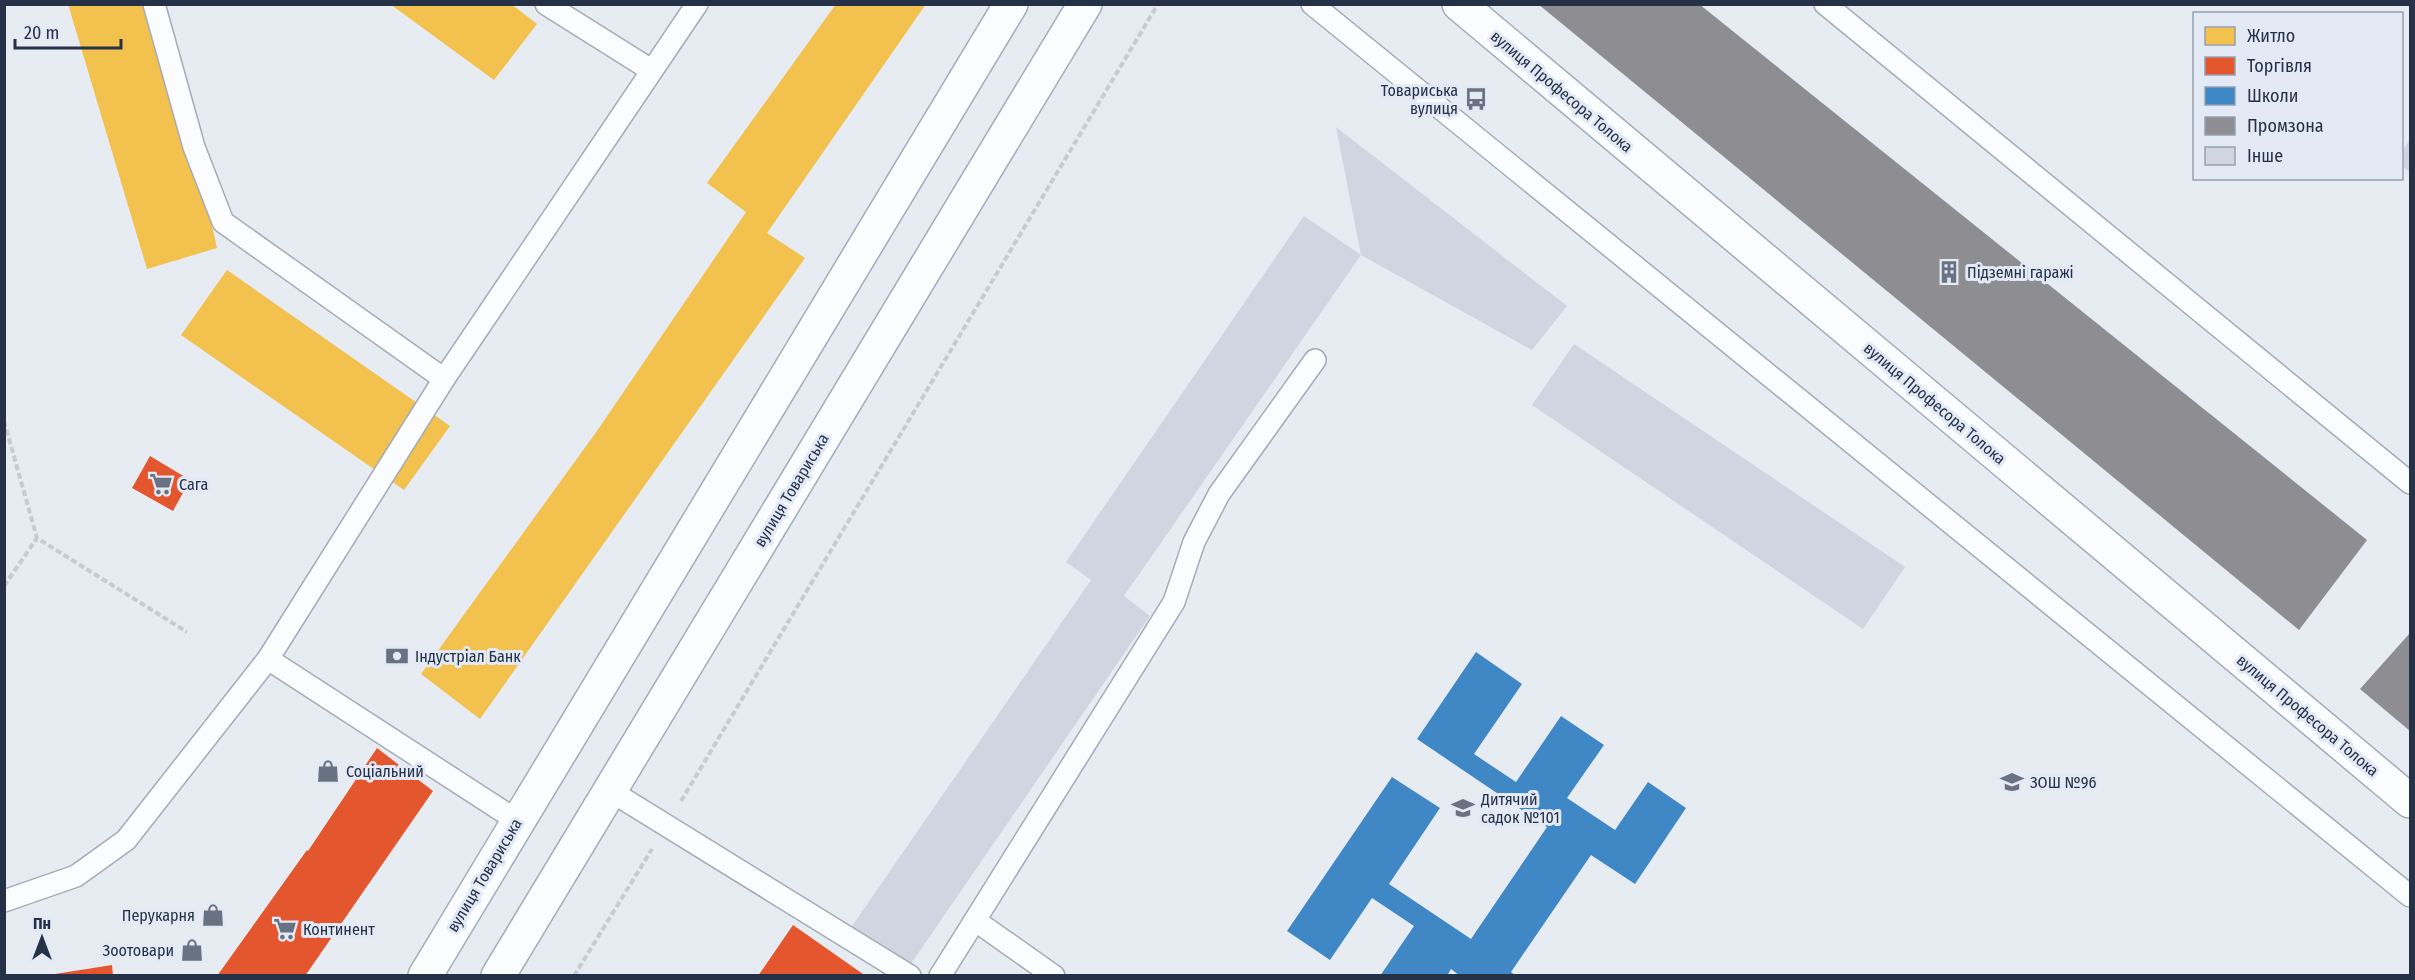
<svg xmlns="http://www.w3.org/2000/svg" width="2415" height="980" font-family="'Fira Sans Condensed',sans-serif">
<rect width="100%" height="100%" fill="#e7ebf2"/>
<g fill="#f2c14e">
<path d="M68 4H149L194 147 217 248 147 269Z"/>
<path d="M390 4H511L537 24 494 80Z"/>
<path d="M836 4H926L767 233 805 258 480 719 421 674 597 431 746 212 707 183Z"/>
<path d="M227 270 450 426 404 490 181 335Z"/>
</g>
<g fill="#e4572e">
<path d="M150 456 190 480 173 511 132 488Z"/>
<path d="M377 748 433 791 305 976H217L307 850 308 851Z"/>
<path d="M793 925 863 974 862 976H758Z"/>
<path d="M112 965 113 976H55V974Z"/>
</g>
<path fill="#3f88c5" d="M1476 652 1522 684 1474 754 1516 782 1561 716 1604 745 1567 798 1615 830 1648 782 1686 808 1635 884 1591 855 1511 972 1516 976H1460L1451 969 1447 976H1380L1414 926 1372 898 1330 960 1287 931 1392 777 1440 808 1389 884 1471 939 1547 827 1417 739Z"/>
<g fill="#8d8d92">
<path d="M1538 4H1699L2367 540 2299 630Z"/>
<path d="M2410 633V731L2360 689Z"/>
</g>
<g fill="#d1d5e1">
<path d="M1336 127 1567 306 1532 350 1361 255Z"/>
<path d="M2410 139V172L2402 166V152Z"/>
<path d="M1304 216 1361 255 1124 596 1150 616 908 968 850 929 1091 580 1066 562Z"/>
<path d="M1574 344 1905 567 1863 629 1532 405Z"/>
</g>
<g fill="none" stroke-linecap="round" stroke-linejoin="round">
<g stroke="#a4acb8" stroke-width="24">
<g id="lane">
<path d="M154 4 194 147 223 222 444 379"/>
<path d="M546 4 651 70"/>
<path d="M1312 4 2410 896"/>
<path d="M1825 4 2410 483"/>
<path d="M268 659 444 379 697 4"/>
<path d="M609 790 910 976"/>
<path d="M4 901 76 876 126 840 268 659 516 820"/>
<path d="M976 921 1054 976"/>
<path d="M940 976 1174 602 1194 542 1219 494 1315 360"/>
</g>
</g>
<g stroke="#a4acb8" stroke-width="36">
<g id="secondary">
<path d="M1459 4 2410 801"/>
<path d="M425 976 1011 4"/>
<path d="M498 976 1085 4"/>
</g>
</g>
<g stroke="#c9cbd1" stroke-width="4" stroke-dasharray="6 3" stroke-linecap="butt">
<path d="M4 421 37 538 187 632"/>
<path d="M4 586 37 538"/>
<path d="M681 801 1158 4"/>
<path d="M574 976 652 849"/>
</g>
<use href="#lane" stroke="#fbfcfd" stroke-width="21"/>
<use href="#secondary" stroke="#fbfcfd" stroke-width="33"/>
</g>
<defs>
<g id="bus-bare" transform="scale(1.8)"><path d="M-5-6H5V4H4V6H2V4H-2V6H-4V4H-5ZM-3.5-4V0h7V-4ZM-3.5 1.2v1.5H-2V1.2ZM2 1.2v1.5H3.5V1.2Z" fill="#697283" stroke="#e3eaf6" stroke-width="2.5" paint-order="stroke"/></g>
<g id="building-bare" transform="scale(1.8)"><path d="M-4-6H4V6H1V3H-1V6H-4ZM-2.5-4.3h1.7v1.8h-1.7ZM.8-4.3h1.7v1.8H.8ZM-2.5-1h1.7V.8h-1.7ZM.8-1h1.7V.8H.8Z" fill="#697283" stroke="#e3eaf6" stroke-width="2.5" paint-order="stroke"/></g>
<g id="supermarket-bare" transform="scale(1.8)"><path d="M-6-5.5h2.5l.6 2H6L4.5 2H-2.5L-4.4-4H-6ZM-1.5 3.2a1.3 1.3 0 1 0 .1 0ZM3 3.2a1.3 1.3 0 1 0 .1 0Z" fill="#697283" stroke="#e3eaf6" stroke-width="2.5" paint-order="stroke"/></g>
<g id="bank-bare" transform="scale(1.8)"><path d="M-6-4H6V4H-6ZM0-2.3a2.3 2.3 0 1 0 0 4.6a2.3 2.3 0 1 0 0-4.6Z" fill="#697283" stroke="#e3eaf6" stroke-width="2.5" paint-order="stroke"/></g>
<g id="shop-bare" transform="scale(1.8)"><path d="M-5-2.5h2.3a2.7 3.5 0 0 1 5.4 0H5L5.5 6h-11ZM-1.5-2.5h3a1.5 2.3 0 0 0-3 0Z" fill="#697283" stroke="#e3eaf6" stroke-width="2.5" paint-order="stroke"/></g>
<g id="school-bare" transform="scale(1.8)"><path d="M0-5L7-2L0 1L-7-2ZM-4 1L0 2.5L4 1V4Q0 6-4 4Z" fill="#697283" stroke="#e3eaf6" stroke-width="2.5" paint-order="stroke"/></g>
</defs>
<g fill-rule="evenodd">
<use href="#bus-bare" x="1476" y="99"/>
<use href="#building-bare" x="1949" y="272"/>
<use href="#supermarket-bare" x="161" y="484"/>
<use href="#bank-bare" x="397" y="656"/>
<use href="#shop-bare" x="328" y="771"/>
<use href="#school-bare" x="2012" y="782"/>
<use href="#school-bare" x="1463" y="808"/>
<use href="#shop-bare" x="213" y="915"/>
<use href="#supermarket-bare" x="285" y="929"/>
<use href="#shop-bare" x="192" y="950"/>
</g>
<g text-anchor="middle" stroke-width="6" stroke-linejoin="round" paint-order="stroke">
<g font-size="16" fill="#253147" stroke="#e3eaf6" text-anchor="start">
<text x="1458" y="96" text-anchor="end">Товариська<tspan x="1458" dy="18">вулиця</tspan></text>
<text x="1967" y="278">Підземні гаражі</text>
<text x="179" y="490">Сага</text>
<text x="415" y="662">Індустріал Банк</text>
<text x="346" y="777">Соціальний</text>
<text x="2030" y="788">ЗОШ №96</text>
<text x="1481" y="805">Дитячий<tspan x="1481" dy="18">садок №101</tspan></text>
<text x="195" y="921" text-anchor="end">Перукарня</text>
<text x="303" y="935">Континент</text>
<text x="174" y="956" text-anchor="end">Зоотовари</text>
</g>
<g font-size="16" fill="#253147" stroke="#e3eaf6">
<text transform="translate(1562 91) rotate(40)" y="6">вулиця Професора Толока</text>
<text transform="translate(1935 403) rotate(40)" y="6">вулиця Професора Толока</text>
<text transform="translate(791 490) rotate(-59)" y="6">вулиця Товариська</text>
<text transform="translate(2308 715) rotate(40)" y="6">вулиця Професора Толока</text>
<text transform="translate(484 875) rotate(-59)" y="6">вулиця Товариська</text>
</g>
</g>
<rect width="2415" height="980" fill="none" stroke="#253147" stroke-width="12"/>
<rect x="2193" y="12" width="210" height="168" fill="#e3eaf6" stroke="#97a0b0" stroke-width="1.5"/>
<rect x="2205" y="27" width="30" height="18" fill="#f2c14e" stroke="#97a0b0" stroke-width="1.5"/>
<text x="2247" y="42" font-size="18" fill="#253147">Житло</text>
<rect x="2205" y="57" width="30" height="18" fill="#e4572e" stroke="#97a0b0" stroke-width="1.5"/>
<text x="2247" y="72" font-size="18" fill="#253147">Торгівля</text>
<rect x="2205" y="87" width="30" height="18" fill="#3f88c5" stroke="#97a0b0" stroke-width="1.5"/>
<text x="2247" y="102" font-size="18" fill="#253147">Школи</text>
<rect x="2205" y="117" width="30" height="18" fill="#8d8d92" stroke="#97a0b0" stroke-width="1.5"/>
<text x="2247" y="132" font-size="18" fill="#253147">Промзона</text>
<rect x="2205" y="147" width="30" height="18" fill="#d1d5e1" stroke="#97a0b0" stroke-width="1.5"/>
<text x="2247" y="162" font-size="18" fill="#253147">Інше</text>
<g transform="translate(42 938)" stroke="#e3eaf6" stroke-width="4.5" paint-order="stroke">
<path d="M0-4.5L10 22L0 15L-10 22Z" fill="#253147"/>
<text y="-9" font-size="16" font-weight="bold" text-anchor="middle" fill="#253147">Пн</text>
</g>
<path d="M15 39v9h106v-9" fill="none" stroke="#253147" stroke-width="3"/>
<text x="24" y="39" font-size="18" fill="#253147" stroke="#e3eaf6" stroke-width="4.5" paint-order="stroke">20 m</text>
</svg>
